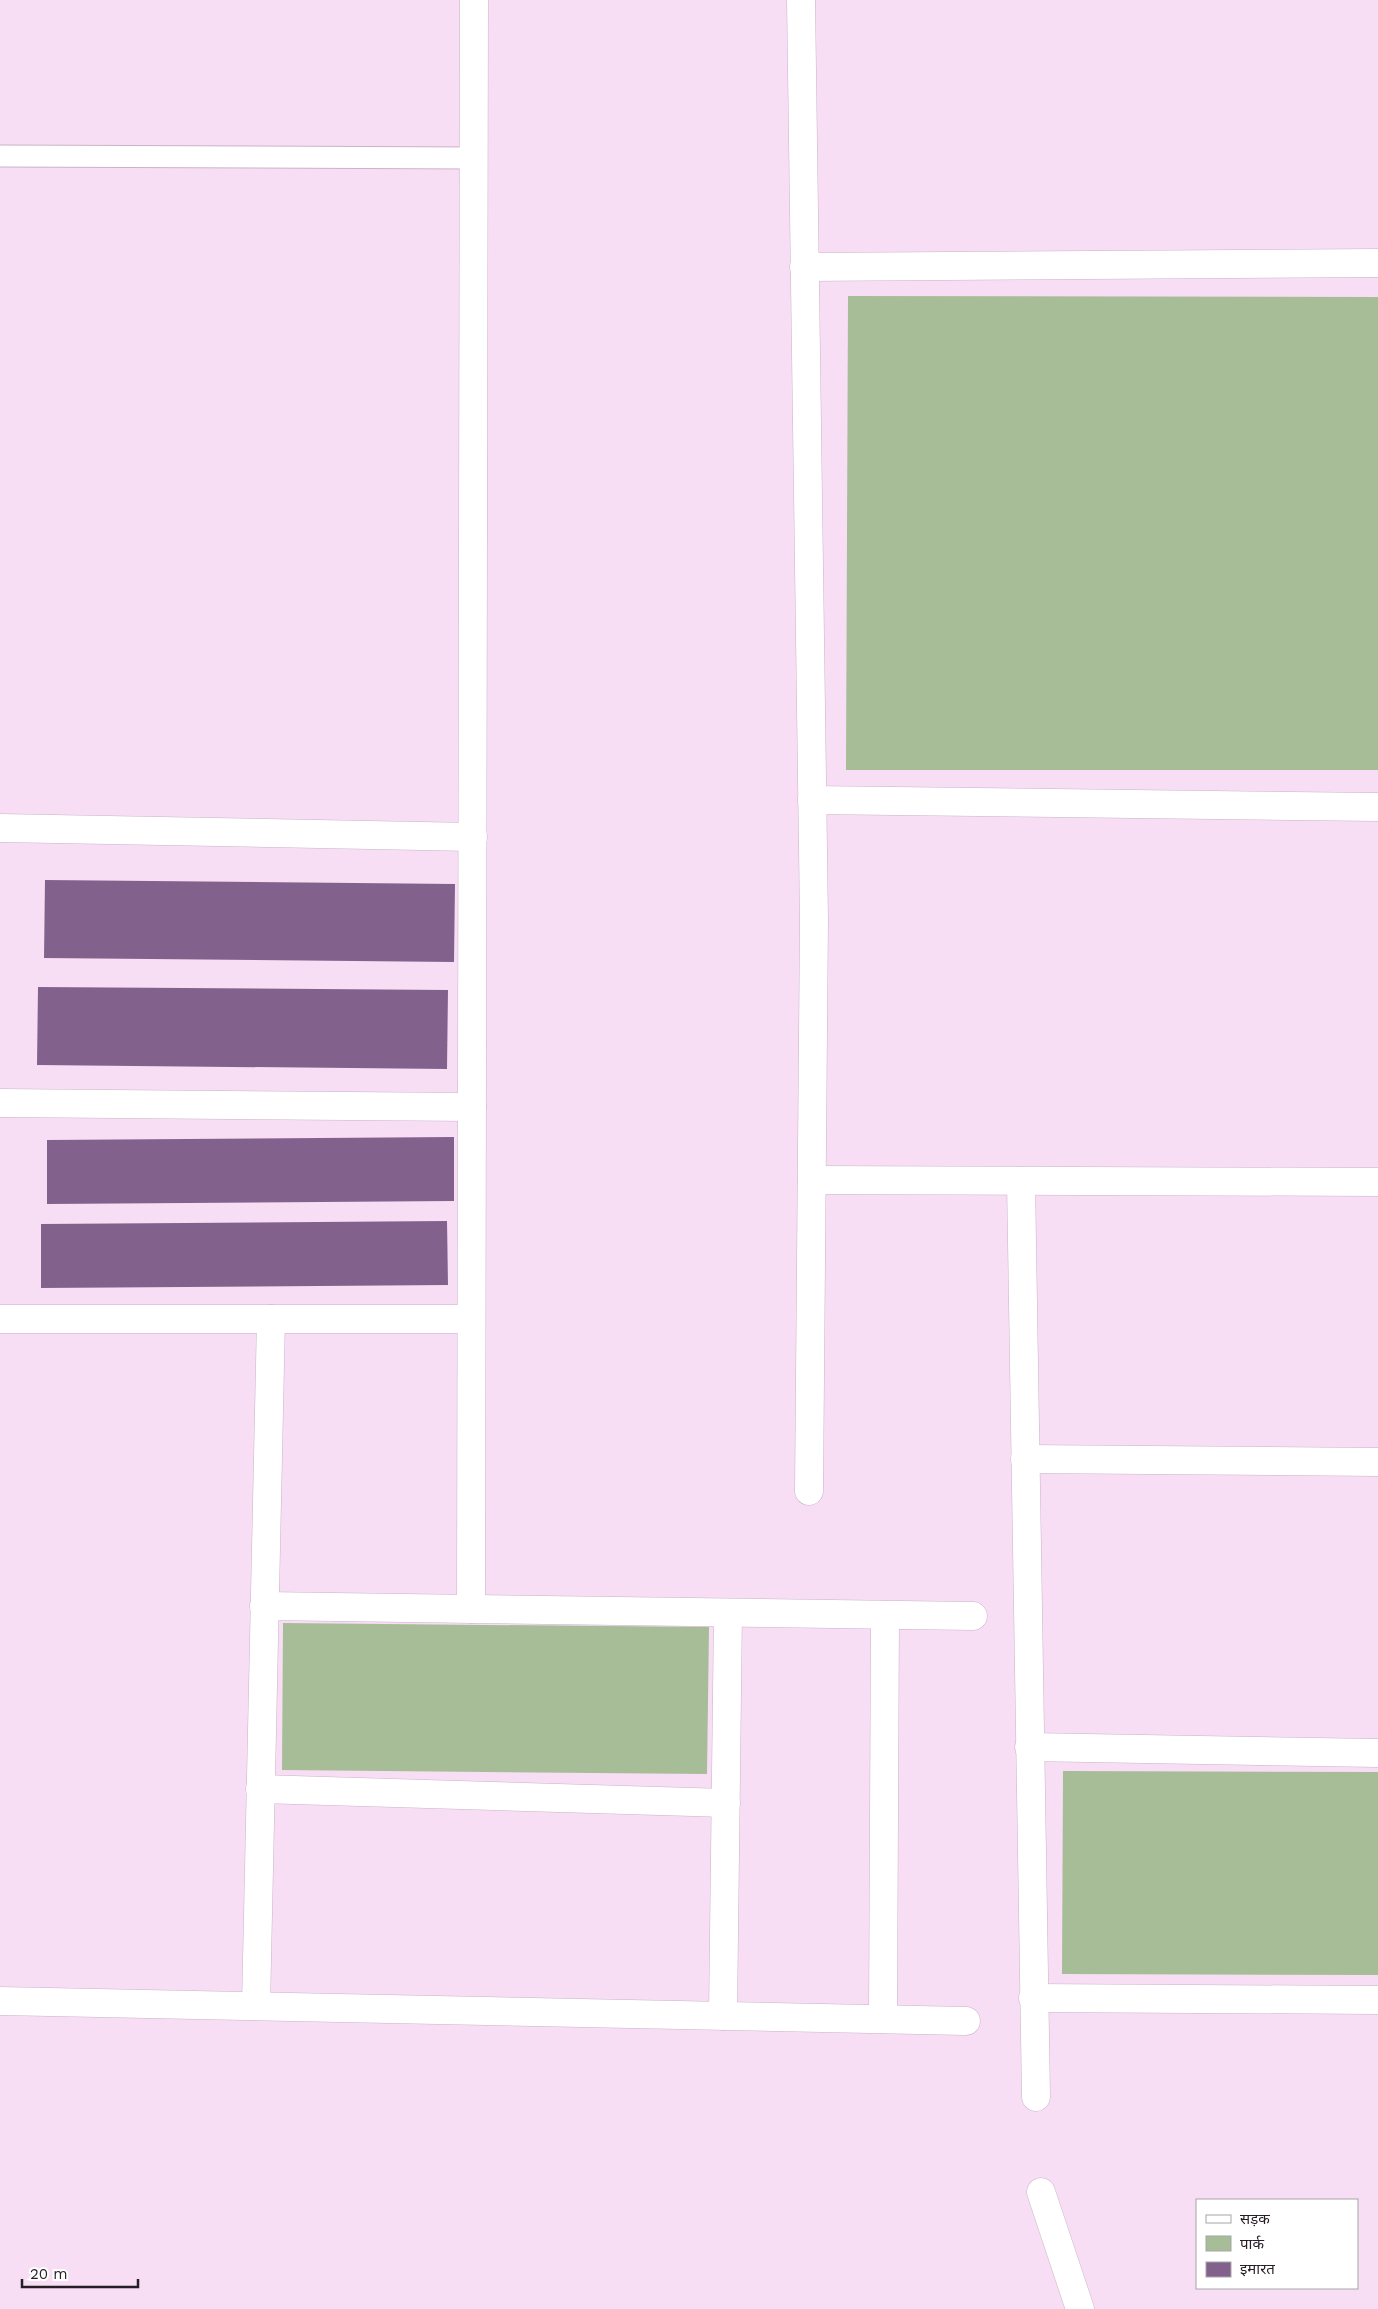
<svg xmlns="http://www.w3.org/2000/svg" width="1378" height="2309" font-family="'Work Sans','Noto Sans Devanagari',sans-serif">
<rect width="100%" height="100%" fill="#f7def4"/>
<g fill="#a7bd97">
<path d="M848 296 1378 297V770H846Z"/>
<path d="M283 1623 709 1627 707 1774 282 1770Z"/>
<path d="M1063 1771 1378 1772V1975L1062 1974Z"/>
</g>
<g fill="#83618d">
<path d="M45 880 455 884 454 962 44 958Z"/>
<path d="M38 987 448 990 447 1069 37 1065Z"/>
<path d="M454 1137V1201L47 1204V1140Z"/>
<path d="M447 1221 448 1285 41 1288V1224Z"/>
</g>
<g fill="none" stroke-linecap="round" stroke-linejoin="round">
<g stroke="#cab3c7" stroke-width="23">
<path id="lane" d="M0 156 474 158"/>
</g>
<g stroke="#cab3c7" stroke-width="29">
<g id="street">
<path d="M801 0 814 920 809 1491"/>
<path d="M804 267 1378 263"/>
<path d="M812 800 1378 807"/>
<path d="M0 828 473 837"/>
<path d="M0 1103 472 1107"/>
<path d="M812 1180 1378 1182"/>
<path d="M1021 1181 1036 2097"/>
<path d="M0 1319H471"/>
<path d="M1025 1459 1378 1462"/>
<path d="M264 1606 973 1616"/>
<path d="M471 1609 474 0"/>
<path d="M1029 1747 1378 1753"/>
<path d="M260 1789 726 1803"/>
<path d="M1033 1998 1378 2000"/>
<path d="M0 2001 966 2021"/>
<path d="M256 2006 271 1319"/>
<path d="M723 2016 728 1613"/>
<path d="M883 2019 885 1615"/>
<path d="M1041 2192 1080 2309"/>
</g>
</g>
<use href="#lane" stroke="#fff" stroke-width="21"/>
<use href="#street" stroke="#fff" stroke-width="28"/>
</g>
<rect x="1196" y="2199" width="162" height="90" fill="#ffffff" stroke="#a8a5a8"/>
<rect x="1206" y="2215" width="25" height="8" fill="#ffffff" stroke="#a8a5a8"/>
<text x="1240" y="2224" font-size="15" fill="#261d25">सड़क</text>
<rect x="1206" y="2236" width="25" height="15" fill="#a7bd97" stroke="#a8a5a8"/>
<text x="1240" y="2249" font-size="15" fill="#261d25">पार्क</text>
<rect x="1206" y="2262" width="25" height="15" fill="#83618d" stroke="#a8a5a8"/>
<text x="1240" y="2274" font-size="15" fill="#261d25">इमारत</text>
<path d="M22 2279v8h116v-8" fill="none" stroke="#261d25" stroke-width="2.5"/>
<text x="30" y="2279" font-size="15" fill="#261d25" stroke="#ffffff" stroke-width="4" paint-order="stroke">20 m</text>
</svg>
